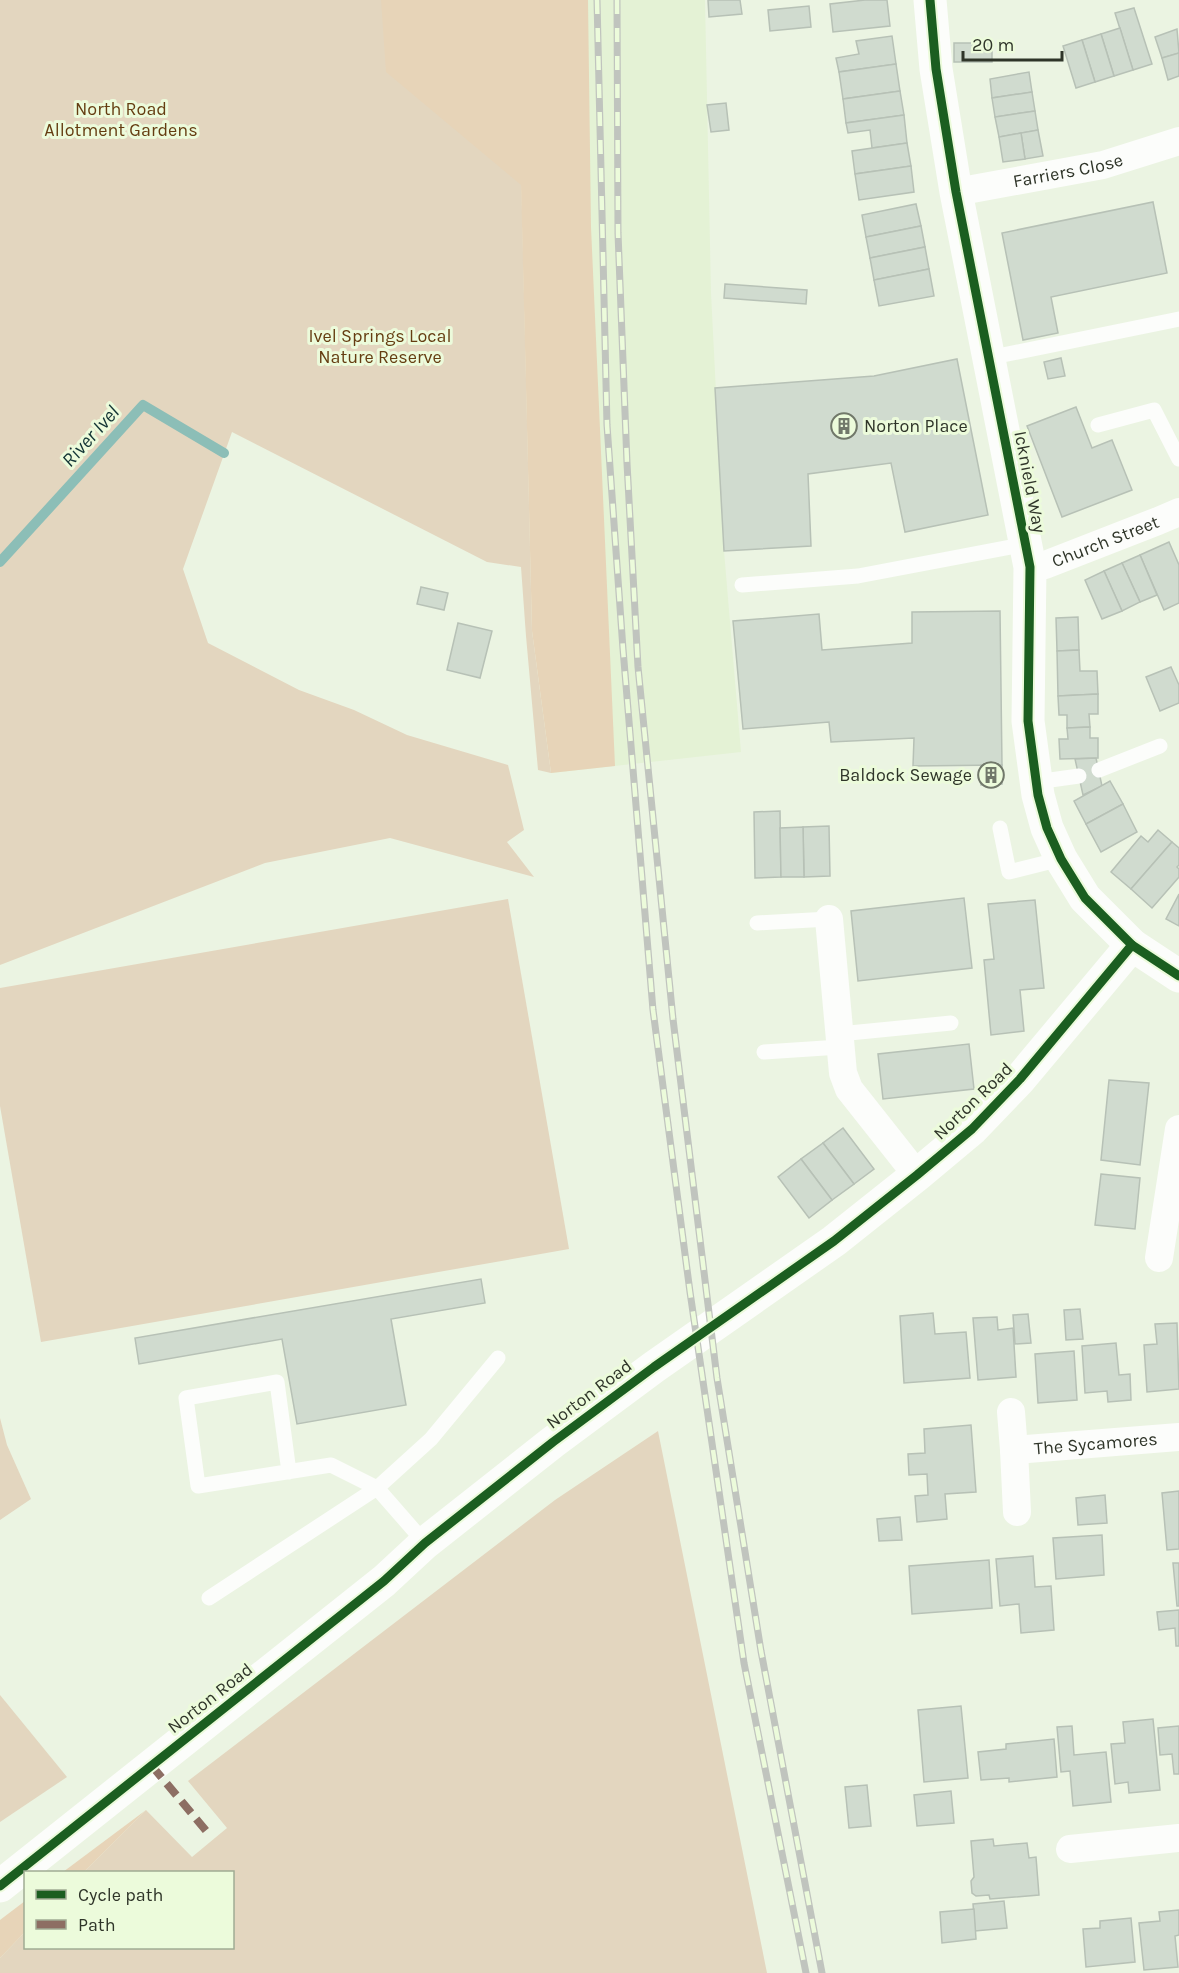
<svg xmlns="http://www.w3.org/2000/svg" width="1179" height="1973" font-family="Karla,sans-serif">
<rect width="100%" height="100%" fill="#ebf4e2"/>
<path fill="#e4f2d5" d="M517 0H705L711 293 724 551 741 752 551 773Z"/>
<g fill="#e3d6bf">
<path d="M0 0H517L532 631 551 773 538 770 526 636 521 567 487 562 232 432 183 569 208 643 299 690 354 710 407 735 508 765 524 830 507 842 534 877 390 838 265 863 0 965Z"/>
<path d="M508 899 569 1249 41 1342 0 1106V988Z"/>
<path d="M0 1418 7 1445 31 1499 0 1520Z"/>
<path d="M658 1431 767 1973H0V1958L25 1932 26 1948H232V1872H84L146 1810 192 1857 227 1828 188 1781 555 1500Z"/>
<path d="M0 1695 67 1777 0 1822Z"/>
</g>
<g fill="#e7d4b8">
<path d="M381 0H588L591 227 615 766 551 773 532 631 521 185 386 72Z"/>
<path d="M146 1810 84 1872H63Z"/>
<path d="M25 1901V1932L0 1958V1920Z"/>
</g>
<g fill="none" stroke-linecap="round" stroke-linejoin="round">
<path stroke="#8cbeb7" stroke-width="10" d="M0 562 143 405 224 453"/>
</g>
<g fill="#d0dbcf" stroke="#b7c1b6" stroke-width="1.5">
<path d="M708 0H740L742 14 709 17Z"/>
<path d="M865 0H887L890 26 833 32 830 4Z"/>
<path d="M809 6 811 27 770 31 768 10Z"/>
<path d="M1134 8 1152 64 1133 70 1115 13Z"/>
<path d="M1120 28 1133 70 1114 76 1101 34Z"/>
<path d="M1177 29 1179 53 1162 58 1155 37Z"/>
<path d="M1101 34 1114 76 1095 82 1082 40Z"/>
<path d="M892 36 896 64 839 72 836 58 859 54 856 41Z"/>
<path d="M1082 40 1095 82 1076 88 1063 46Z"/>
<rect x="954" y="43" width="38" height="19"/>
<path d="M1179 53V76L1168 80 1162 58Z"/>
<path d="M896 64 900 91 843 99 839 72Z"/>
<path d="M1029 72 1032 92 992 98 990 79Z"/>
<path d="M900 91 904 115 846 123 843 99Z"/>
<path d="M1032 92 1035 111 995 117 992 98Z"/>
<path d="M726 103 729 130 711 132 707 105Z"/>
<path d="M1035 111 1038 130 999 137 995 117Z"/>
<path d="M904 115 907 143 872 148 870 130 848 133 846 123Z"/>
<path d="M1038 130 1043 156 1025 159 1021 133Z"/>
<path d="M1021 133 1025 159 1003 162 999 137Z"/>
<path d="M907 143 911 166 855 174 852 151Z"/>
<path d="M911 166 914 192 859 200 855 174Z"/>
<path d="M1153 202 1167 273 1051 297 1058 333 1023 340 1002 233Z"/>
<path d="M916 204 921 226 866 237 862 215Z"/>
<path d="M921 226 925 247 870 258 866 237Z"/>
<path d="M925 247 929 269 874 280 870 258Z"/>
<path d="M929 269 934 296 879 306 874 280Z"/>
<path d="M725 284 807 290 806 304 724 298Z"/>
<path d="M1061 358 1065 376 1048 379 1044 362Z"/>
<path d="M957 359 988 515 905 532 891 463 808 474 811 546 724 551 715 388 874 376Z"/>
<path d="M1076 407 1092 448 1112 440 1132 490 1062 517 1027 426Z"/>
<path d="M1169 542 1179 565V603L1164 610 1140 555Z"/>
<path d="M1140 555 1157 595 1140 602 1122 563Z"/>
<path d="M1122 563 1140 602 1122 611 1104 571Z"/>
<path d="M1104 571 1122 611 1102 619 1085 580Z"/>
<path d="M421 587 448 593 444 610 417 604Z"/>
<path d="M1000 611 1002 765 913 766 914 738 831 742 829 722 743 729 733 621 819 614 822 650 912 643V612Z"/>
<path d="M1078 617 1079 650 1057 651 1056 618Z"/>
<path d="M458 623 492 631 480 678 447 670Z"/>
<path d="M1079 650 1080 671H1097L1098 694 1058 696 1057 651Z"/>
<path d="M1171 667 1179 685V703L1160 711 1146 677Z"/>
<path d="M1098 694V714H1089L1090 727 1067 728V715H1059L1058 696Z"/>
<path d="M1090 727V738H1098V758L1060 759 1059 739H1068L1067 728Z"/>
<path d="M1096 758 1102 786 1083 795 1075 759Z"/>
<path d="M981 765H1002V784L981 785Z"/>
<path d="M1110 781 1123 804 1086 824 1074 801Z"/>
<path d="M1123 804 1137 832 1101 852 1086 824Z"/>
<path d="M780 811 781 877 755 878 754 812Z"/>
<path d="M829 826 830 876 804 877 803 827Z"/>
<path d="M803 827 804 877H781L780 828Z"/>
<path d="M1158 830 1172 842 1131 889 1111 872 1141 836 1148 842Z"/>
<path d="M1172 842 1179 848V865L1177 867 1179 869V877L1152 908 1131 889Z"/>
<path d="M1179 894V926L1166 919Z"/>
<path d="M964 898 972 968 858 981 851 911Z"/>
<path d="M1035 900 1044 988 1020 990 1024 1031 991 1035 984 960 994 959 988 904Z"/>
<path d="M969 1044 974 1089 883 1099 878 1054Z"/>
<path d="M1109 1080 1149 1083 1140 1165 1101 1160Z"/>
<path d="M843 1128 874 1169 854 1184 823 1143Z"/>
<path d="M823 1143 854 1184 832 1200 801 1159Z"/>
<path d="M801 1159 832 1200 809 1218 778 1177Z"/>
<path d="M1101 1174 1140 1178 1135 1229 1095 1225Z"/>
<path d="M481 1279 485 1303 391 1319 406 1405 297 1424 282 1339 139 1364 135 1338Z"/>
<path d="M1080 1309 1083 1339 1066 1340 1064 1310Z"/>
<path d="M933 1313 935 1334 966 1332 970 1378 904 1383 900 1316Z"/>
<path d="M1028 1314 1031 1343 1015 1344 1013 1315Z"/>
<path d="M997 1317 998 1330 1013 1328 1016 1377 978 1380 973 1318Z"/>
<path d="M1177 1323 1179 1389 1147 1392 1144 1345 1157 1344 1155 1324Z"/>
<path d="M1116 1343 1119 1375 1130 1374 1131 1400 1108 1402 1107 1391 1085 1393 1082 1346Z"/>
<path d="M1074 1351 1077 1400 1038 1403 1035 1354Z"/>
<path d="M971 1425 976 1492 945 1494 947 1519 917 1522 915 1496 928 1495 927 1474 909 1475 908 1454 925 1453 924 1429Z"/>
<path d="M1179 1491V1549L1167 1550 1162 1493Z"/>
<path d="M1105 1495 1107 1523 1078 1525 1076 1498Z"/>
<path d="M900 1517 902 1540 879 1541 877 1519Z"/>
<path d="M1102 1535 1104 1575 1056 1579 1053 1538Z"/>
<path d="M1033 1556 1035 1587 1051 1586 1054 1630 1021 1633 1019 1604 1000 1606 996 1559Z"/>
<path d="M989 1560 992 1608 912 1614 909 1566Z"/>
<path d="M1173 1563H1179V1606H1177Z"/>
<path d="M1179 1610V1646H1176L1175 1628 1159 1630 1157 1612Z"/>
<path d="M961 1706 968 1778 924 1782 918 1710Z"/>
<path d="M1153 1719 1160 1790 1129 1793 1128 1782 1115 1784 1111 1744 1125 1743 1123 1722Z"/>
<path d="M1072 1726 1074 1755 1106 1752 1111 1802 1073 1806 1070 1771 1061 1772 1057 1727Z"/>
<path d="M1179 1726V1774H1174L1172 1754 1160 1755 1158 1728Z"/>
<path d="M1054 1739 1057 1777 1009 1782V1778L981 1780 978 1752 1006 1749V1744Z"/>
<path d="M867 1785 871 1826 849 1828 845 1787Z"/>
<path d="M951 1791 954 1823 917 1826 914 1795Z"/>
<path d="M993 1839 994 1846 1027 1843 1029 1858 1036 1857 1039 1895 990 1899 989 1895 976 1896 972 1893 971 1881 974 1877 971 1841Z"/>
<path d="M1004 1901 1007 1928 975 1931 973 1904Z"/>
<path d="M974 1909 976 1939 942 1943 940 1912Z"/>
<path d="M1179 1910V1935L1175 1936 1178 1967 1144 1970 1139 1923 1160 1921 1159 1912Z"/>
<path d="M1131 1918 1135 1962 1086 1967 1083 1929 1100 1928V1921Z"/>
</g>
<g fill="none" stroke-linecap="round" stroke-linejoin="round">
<g stroke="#fcfdfb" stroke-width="15">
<path d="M988 358 1179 319"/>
<path d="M1098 425 1154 410 1179 459"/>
<path d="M742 585 858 576 1026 544"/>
<path d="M1099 770 1160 746"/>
<path d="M1036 782 1079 776"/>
<path d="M1000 828 1009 872 1061 859"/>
<path d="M757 923 829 919"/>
<path d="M839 1034 951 1023"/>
<path d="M764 1052 840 1047"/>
<path d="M289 1472 277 1382 186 1398 198 1486 331 1465 377 1488 431 1439 498 1358"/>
<path d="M209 1598 377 1488 425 1543"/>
</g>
<g stroke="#fcfdfb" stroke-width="28">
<path id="s1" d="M956 192 1103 165 1179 141"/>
<path id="s2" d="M1030 567 1045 565 1158 521 1179 512"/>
<path d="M829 919 843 1073 849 1089 917 1175"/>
<path d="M1159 1258 1179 1129"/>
<path d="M1011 1412 1014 1450"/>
<path id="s3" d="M1017 1512 1014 1450 1179 1437"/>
<path d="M1070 1849 1179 1838"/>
</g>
<g stroke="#fcfdfb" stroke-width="33">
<path d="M930 0 936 69 956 192 1030 567 1028 721 1038 795 1047 828 1061 859 1085 898 1132 945 1179 976"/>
<path d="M0 1886 384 1581 425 1543 553 1442 654 1367 834 1241 917 1175 972 1129 1020 1079 1132 945"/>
</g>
<g stroke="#c0c4be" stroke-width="7">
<g id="rail">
<path d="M597 0 607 425 623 649 653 1010 690 1292 744 1663 806 1973"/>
<path d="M617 0 618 233 627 463 638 667 673 1019 717 1378 761 1651 822 1973"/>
</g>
</g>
<use href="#rail" stroke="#ecfbdb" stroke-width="4.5" stroke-dasharray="14" stroke-linecap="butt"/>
<path stroke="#8d6e63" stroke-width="8" stroke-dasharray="15 8" stroke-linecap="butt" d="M152 1766 208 1833"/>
<g stroke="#ecfbdb" stroke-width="13">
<g id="cycleway">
<path d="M930 0 936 69 956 192 1030 567 1028 721 1038 795 1047 828 1061 859 1085 898 1132 945 1179 976"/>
<path d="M0 1886 384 1581 425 1543 553 1442 654 1367 834 1241 917 1175 972 1129 1020 1079 1132 945"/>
</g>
</g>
<use href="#cycleway" stroke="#1b5e20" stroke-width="9"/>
</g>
<defs>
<g id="building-ring" transform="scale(1.35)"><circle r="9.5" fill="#ecfbdb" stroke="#71786a" stroke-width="1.5"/><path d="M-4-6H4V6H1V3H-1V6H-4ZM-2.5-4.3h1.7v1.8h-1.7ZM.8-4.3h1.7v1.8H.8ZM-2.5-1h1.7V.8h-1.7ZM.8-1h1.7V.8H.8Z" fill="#71786a"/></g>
</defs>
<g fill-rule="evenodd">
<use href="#building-ring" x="844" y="426"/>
<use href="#building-ring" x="991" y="775"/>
</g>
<g text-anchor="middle" stroke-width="6" stroke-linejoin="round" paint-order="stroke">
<g font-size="18" fill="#653d11" stroke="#ecfbdb">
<text x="121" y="115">North Road<tspan x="121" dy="21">Allotment Gardens</tspan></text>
<text x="380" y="342">Ivel Springs Local<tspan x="380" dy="21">Nature Reserve</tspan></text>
</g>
<g font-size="18" fill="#2f3529" stroke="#ecfbdb">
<text dy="6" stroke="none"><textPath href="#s1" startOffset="114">Farriers Close</textPath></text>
<text transform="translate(1030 482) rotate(79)" y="6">Icknield Way</text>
<text dy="6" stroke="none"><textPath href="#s2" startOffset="80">Church Street</textPath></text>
<text transform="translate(973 1101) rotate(-44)" y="6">Norton Road</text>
<text transform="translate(589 1394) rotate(-37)" y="6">Norton Road</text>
<text dy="6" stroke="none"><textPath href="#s3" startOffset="144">The Sycamores</textPath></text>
<text transform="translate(210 1698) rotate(-38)" y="6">Norton Road</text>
</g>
<g font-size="18" fill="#2f3529" stroke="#ecfbdb" text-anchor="start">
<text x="864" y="432">Norton Place</text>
<text x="972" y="781" text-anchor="end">Baldock Sewage</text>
</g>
<g font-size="20" font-style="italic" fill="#123434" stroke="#ecfbdb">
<text transform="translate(90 436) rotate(-48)" y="7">River Ivel</text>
</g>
</g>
<rect x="24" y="1871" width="210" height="78" fill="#ecfbdb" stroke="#a0ac94" stroke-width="1.5"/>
<rect x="36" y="1890" width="30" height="9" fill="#1b5e20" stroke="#a0ac94" stroke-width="1.5"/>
<text x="78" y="1901" font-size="18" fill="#2f3529">Cycle path</text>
<rect x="36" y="1920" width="30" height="9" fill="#8d6e63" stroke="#a0ac94" stroke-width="1.5"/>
<text x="78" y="1931" font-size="18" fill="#2f3529">Path</text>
<path d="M963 51v9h99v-9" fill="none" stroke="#2f3529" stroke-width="3"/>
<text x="972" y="51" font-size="18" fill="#2f3529" stroke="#ecfbdb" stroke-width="4.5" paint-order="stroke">20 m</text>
</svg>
